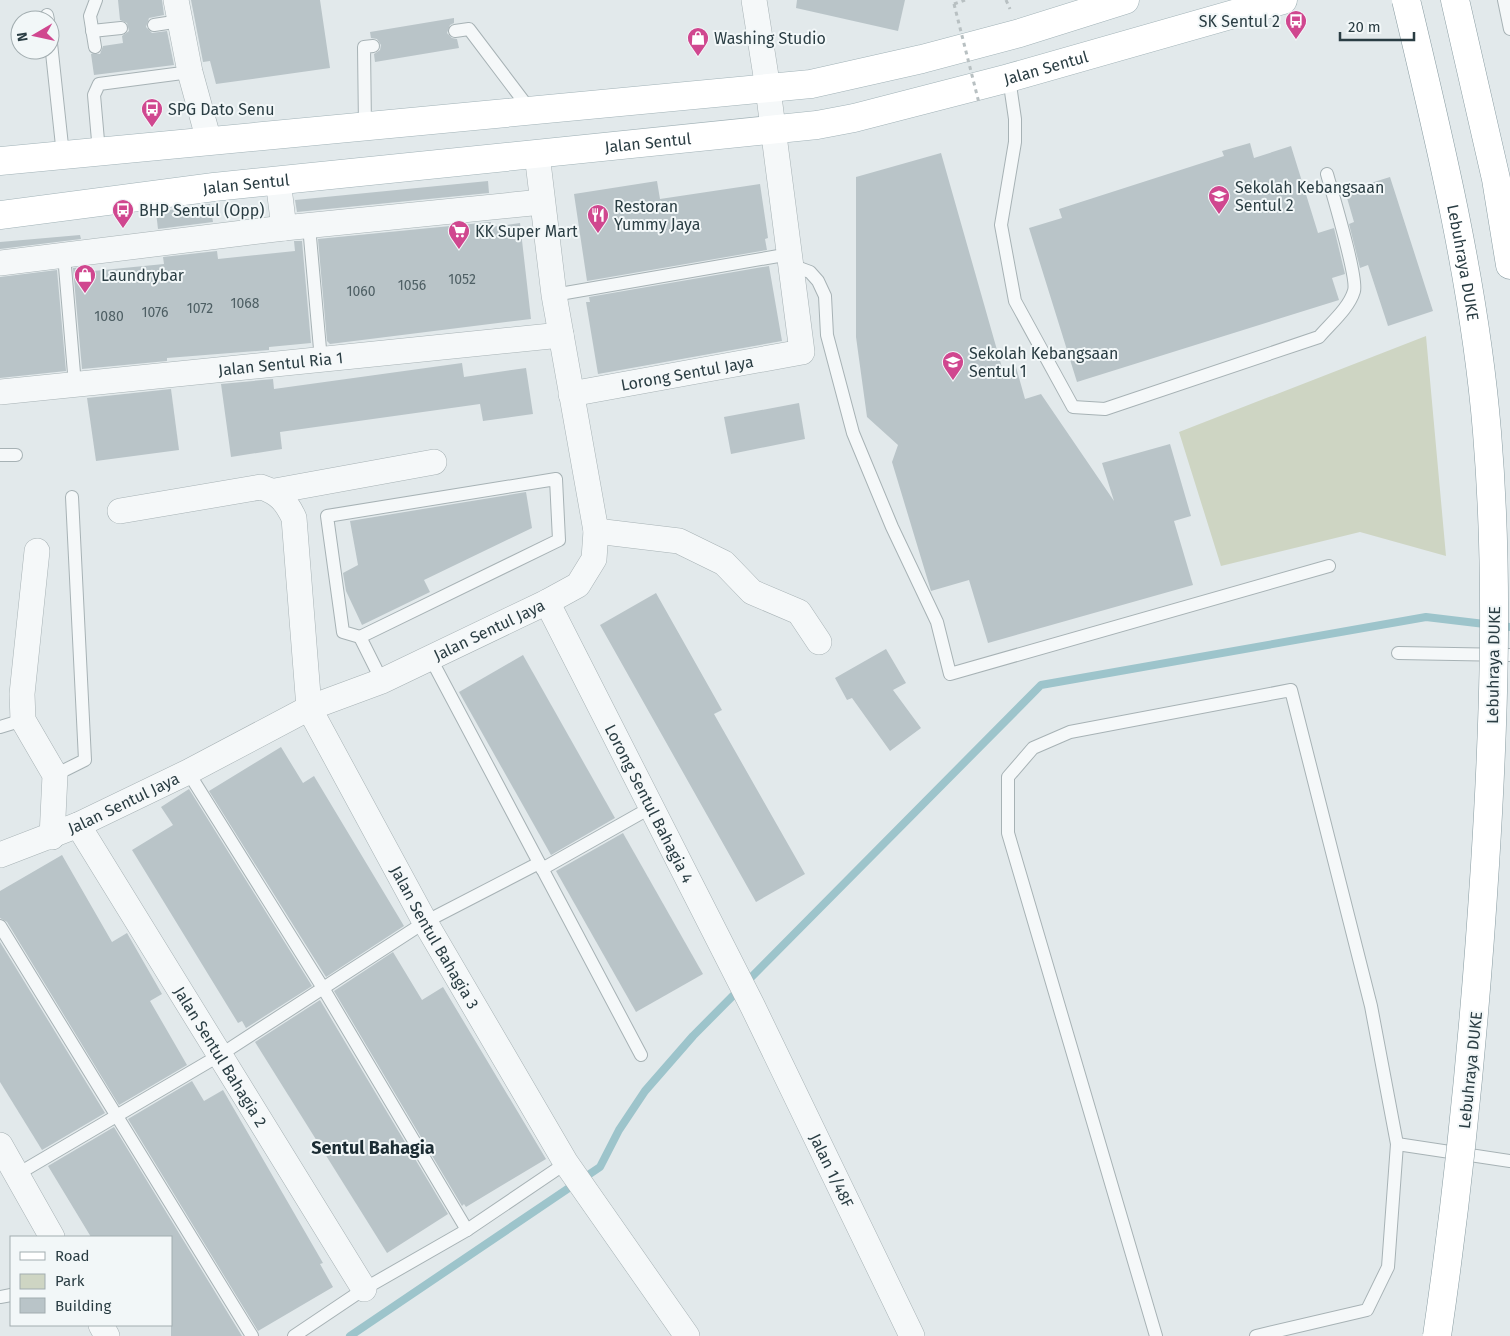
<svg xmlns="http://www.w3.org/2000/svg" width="1510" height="1336" font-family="'Fira Sans',sans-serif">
<rect width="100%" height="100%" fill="#e2e9eb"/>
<path fill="#ced5c3" d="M1426 336 1446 556 1360 532 1221 566 1179 432Z"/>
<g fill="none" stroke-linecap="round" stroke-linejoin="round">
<path stroke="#9dc4cb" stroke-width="8" d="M350 1336 600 1167 619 1130 645 1091 693 1036 1041 685 1426 617 1510 627"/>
</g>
<g fill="#b9c4c8">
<path d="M118 0H162L164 15 149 18 146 27 152 33 167 31 174 65 94 75 91 54H100L103 46 123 43 122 36 129 31 127 23 120 20Z"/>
<path d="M191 0H320L330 68 216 84 210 61 203 62Z"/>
<path d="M797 0H905L898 31 796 8Z"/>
<path d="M454 18V23L450 25 447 33 452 38 457 39 459 48 375 62 374 54 380 50 381 45 377 39 371 38 370 32Z"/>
<path d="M1250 143 1254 158 1291 146 1318 233 1334 228 1345 274 1332 278 1339 300 1077 382 1029 228 1062 218 1059 209 1224 156 1222 151Z"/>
<path d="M941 153 1003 371 1016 367 1025 399 1041 394 1114 501 1102 463 1170 444 1191 516 1174 521 1193 585 988 643 969 580 931 591 892 462 898 445 867 417 856 337V177Z"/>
<path d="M1390 177 1433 311 1388 326 1368 265 1360 268 1349 224 1354 222 1345 191Z"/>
<path d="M488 181 489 193 297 212 295 200Z"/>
<path d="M657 181 660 199 760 184 768 238 765 239 767 250 587 281 574 194Z"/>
<path d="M210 204 213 222 158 229 156 212Z"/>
<path d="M491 222V227L520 223 531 319 330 344 327 341 318 239Z"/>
<path d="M80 235 81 239 0 249V242Z"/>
<path d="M294 241H302L311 343 269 347V350L167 358V361L82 369 73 268 83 267V272L164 264 163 257 217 251 218 259 295 251Z"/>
<path d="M769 266 782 341 598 374 586 302H590L589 297Z"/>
<path d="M57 270 66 371 0 378V277Z"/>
<path d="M462 363 464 377 526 368 533 414 483 421 480 404 280 432 282 449 231 457 221 384 273 379 274 389Z"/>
<path d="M171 389 179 450 96 461 87 398Z"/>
<path d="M799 403 805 439 731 454 724 417Z"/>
<path d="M526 492 532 528 424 580 430 592 362 625 346 591 343 573 358 565 350 521Z"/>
<path d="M656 593 722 710 714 714 805 874 756 902 600 625Z"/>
<path d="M886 649 906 683 893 690 921 728 890 751 852 698 847 700 835 678Z"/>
<path d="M523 655 615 818 551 855 459 692Z"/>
<path d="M281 747 303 783 314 776 404 926 326 977 209 791Z"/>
<path d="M189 789 312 986 246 1028 242 1021 238 1023 132 850 173 825 161 807Z"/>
<path d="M623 833 703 974 636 1012 556 871Z"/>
<path d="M62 855 112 942 127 933 162 994 150 1001 187 1065 119 1105 7 922 0 918V891Z"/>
<path d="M0 942 105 1113 42 1150 0 1082Z"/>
<path d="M393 952 422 1000 443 987 546 1159 466 1207 464 1204 462 1206 334 991Z"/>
<path d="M320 1000 448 1214 387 1253 255 1042Z"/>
<path d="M192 1081 204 1101 223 1090 323 1263 320 1264 333 1287 258 1331 128 1119Z"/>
<path d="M114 1127 242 1336H171V1237H91L48 1166Z"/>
</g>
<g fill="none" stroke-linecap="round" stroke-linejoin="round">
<g stroke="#a7b2b5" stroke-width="14">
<g id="lane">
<path d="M1504 0 1510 29"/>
<path d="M47 15 48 20"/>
<path d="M154 25 180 21"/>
<path d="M92 31 121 28"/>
<path d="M455 31 469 29 531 111"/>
<path d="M50 34 63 155"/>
<path d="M95 47 90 16 96 0"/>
<path d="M1009 78 1015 119V142L1001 225 1015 301 1073 407 1105 409 1319 337C1331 323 1349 308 1354 291 1358 278 1332 192 1327 174"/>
<path d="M365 127 364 47 373 46"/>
<path d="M99 152 94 95 99 84 190 72"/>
<path d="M309 226 321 360"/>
<path d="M64 255 75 385"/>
<path d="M791 265 810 272 818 281 825 296 827 335 853 433 892 527 937 622 950 674 1329 566"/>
<path d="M554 295 790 254"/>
<path d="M0 455H16"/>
<path d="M556 479 559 540 360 637 343 632 327 516Z"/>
<path d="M360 637 382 681"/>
<path d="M1398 653 1510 655"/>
<path d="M431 659 641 1055"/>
<path d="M0 727 23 720"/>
<path d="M188 772 323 988 467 1230"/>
<path d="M55 775 85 760 72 497"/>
<path d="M542 869 650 808"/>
<path d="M0 926 252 1336"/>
<path d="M1397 1144 1510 1161"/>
<path d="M16 1175 220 1055 425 922 539 863"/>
<path d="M0 1297 11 1295"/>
<path d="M294 1336 364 1289 467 1230 566 1163"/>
<path d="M1156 1336 1008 833V777L1033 748 1070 732 1291 690 1371 1006 1397 1144 1388 1267 1367 1310 1256 1336"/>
</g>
</g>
<g stroke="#a7b2b5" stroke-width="26">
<g id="street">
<path d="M176 0 190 72 209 141"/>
<path d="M278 180 284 228"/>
<path d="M0 263 284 228 542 202"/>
<path id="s1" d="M0 392 561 335"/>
<path id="s2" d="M571 394 802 352 768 89 754 0"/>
<path d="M275 491 434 462"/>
<path id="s3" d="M120 511 261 487C279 493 286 501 294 518L309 708 425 922 566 1163 687 1336"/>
<path d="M596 531 679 541 724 563 752 592 799 612 819 642"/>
<path d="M37 551 22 694 23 720 55 775 52 837"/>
<path id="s4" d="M547 602 752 1005 912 1336"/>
<path id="s5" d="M78 825 364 1289"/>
<path id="s6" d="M0 855 78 825 188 772 309 708 382 681 547 602 578 585 594 559 596 531 554 295 537 154"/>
<path d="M0 1145 52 1237"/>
<path d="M101 1325 107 1336"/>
</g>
</g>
<g stroke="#a1b2b7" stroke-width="29">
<g id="primary">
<path d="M0 161 811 84 922 59 1020 33 1125 0"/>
<path id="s7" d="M0 215 214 187 817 125 854 118 1009 78 1283 0"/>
</g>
</g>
<g stroke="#899ca2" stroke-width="29">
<path id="highway" d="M1455 0 1496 179 1510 265"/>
</g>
<g stroke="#b8c0c2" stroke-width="3" stroke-dasharray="4 4" stroke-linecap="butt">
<path d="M1006 0 1010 9"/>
<path d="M954 4 965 0"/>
</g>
<use href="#lane" stroke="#f5f8f9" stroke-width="12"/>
<use href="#street" stroke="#f5f8f9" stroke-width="25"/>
<use href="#primary" stroke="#fff" stroke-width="28"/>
<use href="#highway" stroke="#fff" stroke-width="28"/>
<g stroke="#899ca2" stroke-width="29" stroke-linecap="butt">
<g id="highway-bridge">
<path id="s8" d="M1406 0C1440 142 1475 286 1487 432 1499 576 1494 721 1485 865 1475 1023 1460 1179 1437 1336"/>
</g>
</g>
<path stroke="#b8c0c2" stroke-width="3" stroke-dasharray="4 4" stroke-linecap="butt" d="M954 4 979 103"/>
<use href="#highway-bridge" stroke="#fff" stroke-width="28"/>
</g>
<defs>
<g id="bus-pin" transform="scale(1.125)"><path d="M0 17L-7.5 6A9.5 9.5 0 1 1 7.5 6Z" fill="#d0478f" stroke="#f2f7f8"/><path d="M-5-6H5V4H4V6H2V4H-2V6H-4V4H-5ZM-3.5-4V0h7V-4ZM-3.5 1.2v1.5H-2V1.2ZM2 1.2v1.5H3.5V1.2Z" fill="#fff"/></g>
<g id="shop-pin" transform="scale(1.125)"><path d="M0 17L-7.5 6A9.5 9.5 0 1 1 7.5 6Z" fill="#d0478f" stroke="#f2f7f8"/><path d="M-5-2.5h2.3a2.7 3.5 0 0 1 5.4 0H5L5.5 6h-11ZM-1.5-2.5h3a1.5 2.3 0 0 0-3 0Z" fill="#fff"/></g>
<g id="school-pin" transform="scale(1.125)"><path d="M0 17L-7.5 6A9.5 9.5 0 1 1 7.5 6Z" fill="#d0478f" stroke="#f2f7f8"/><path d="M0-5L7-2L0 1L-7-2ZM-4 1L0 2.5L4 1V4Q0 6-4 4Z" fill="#fff"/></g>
<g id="restaurant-pin" transform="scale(1.125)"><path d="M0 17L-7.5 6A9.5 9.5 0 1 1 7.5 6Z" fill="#d0478f" stroke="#f2f7f8"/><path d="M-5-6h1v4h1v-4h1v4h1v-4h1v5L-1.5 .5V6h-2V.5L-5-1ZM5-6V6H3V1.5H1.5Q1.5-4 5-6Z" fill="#fff"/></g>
<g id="supermarket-pin" transform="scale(1.125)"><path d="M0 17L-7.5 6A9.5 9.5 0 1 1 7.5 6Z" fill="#d0478f" stroke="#f2f7f8"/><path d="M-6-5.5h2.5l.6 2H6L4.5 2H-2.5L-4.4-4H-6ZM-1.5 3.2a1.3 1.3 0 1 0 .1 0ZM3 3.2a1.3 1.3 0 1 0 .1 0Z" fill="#fff"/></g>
</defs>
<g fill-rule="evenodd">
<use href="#bus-pin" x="1296" y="21"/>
<use href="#shop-pin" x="698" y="38"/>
<use href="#bus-pin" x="152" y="109"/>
<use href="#school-pin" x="1219" y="196"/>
<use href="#bus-pin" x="123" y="210"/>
<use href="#restaurant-pin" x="598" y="215"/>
<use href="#supermarket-pin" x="459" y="231"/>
<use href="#shop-pin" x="85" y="275"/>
<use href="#school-pin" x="953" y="362"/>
</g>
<g text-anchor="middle" stroke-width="4" stroke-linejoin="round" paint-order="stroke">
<g font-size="14" fill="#4e5f64">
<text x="462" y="284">1052</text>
<text x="412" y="290">1056</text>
<text x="361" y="296">1060</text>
<text x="245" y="308">1068</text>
<text x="200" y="313">1072</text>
<text x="155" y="317">1076</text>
<text x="109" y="321">1080</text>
</g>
<g font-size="16" fill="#2a3d43" stroke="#f2f7f8" text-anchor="start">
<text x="1280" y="27" text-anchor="end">SK Sentul 2</text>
<text x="714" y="44">Washing Studio</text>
<text x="168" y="115">SPG Dato Senu</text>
<text x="1235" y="193">Sekolah Kebangsaan<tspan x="1235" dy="18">Sentul 2</tspan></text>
<text x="614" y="212">Restoran<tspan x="614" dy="18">Yummy Jaya</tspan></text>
<text x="139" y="216">BHP Sentul (Opp)</text>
<text x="475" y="237">KK Super Mart</text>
<text x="101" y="281">Laundrybar</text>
<text x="969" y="359">Sekolah Kebangsaan<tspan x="969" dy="18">Sentul 1</tspan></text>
</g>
<g font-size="16" fill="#2a3d43" stroke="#f2f7f8">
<text dy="6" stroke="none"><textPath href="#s7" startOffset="1058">Jalan Sentul</textPath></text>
<text dy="6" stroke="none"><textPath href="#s7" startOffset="652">Jalan Sentul</textPath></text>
<text dy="6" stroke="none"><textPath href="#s7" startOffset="248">Jalan Sentul</textPath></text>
<text dy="6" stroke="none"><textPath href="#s8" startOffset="269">Lebuhraya DUKE</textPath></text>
<text dy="6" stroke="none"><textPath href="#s1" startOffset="282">Jalan Sentul Ria 1</textPath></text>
<text dy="6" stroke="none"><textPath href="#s2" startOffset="118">Lorong Sentul Jaya</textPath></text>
<text dy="6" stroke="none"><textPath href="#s6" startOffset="539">Jalan Sentul Jaya</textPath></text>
<text transform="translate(1493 665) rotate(-89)" y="6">Lebuhraya DUKE</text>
<text dy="6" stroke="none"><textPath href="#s6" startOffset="134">Jalan Sentul Jaya</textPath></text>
<text dy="6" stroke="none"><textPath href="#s4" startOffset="226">Lorong Sentul Bahagia 4</textPath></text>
<text dy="6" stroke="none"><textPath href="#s3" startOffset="642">Jalan Sentul Bahagia 3</textPath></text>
<text dy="6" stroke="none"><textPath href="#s5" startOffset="272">Jalan Sentul Bahagia 2</textPath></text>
<text transform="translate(1470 1070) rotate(-84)" y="6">Lebuhraya DUKE</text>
<text dy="6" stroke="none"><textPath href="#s4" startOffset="636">Jalan 1/48F</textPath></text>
</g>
<g font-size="18" font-weight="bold" fill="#1c2d34" stroke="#f2f7f8">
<text x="373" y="1154">Sentul Bahagia</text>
</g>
</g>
<rect x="10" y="1236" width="162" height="90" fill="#f2f7f8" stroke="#a2adb0"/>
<rect x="20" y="1252" width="25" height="8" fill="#ffffff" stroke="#a2adb0"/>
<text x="55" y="1261" font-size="15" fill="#2a3d43">Road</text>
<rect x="20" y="1274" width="25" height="15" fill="#ced5c3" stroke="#a2adb0"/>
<text x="55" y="1286" font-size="15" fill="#2a3d43">Park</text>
<rect x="20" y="1298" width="25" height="15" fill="#b9c4c8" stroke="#a2adb0"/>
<text x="55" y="1311" font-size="15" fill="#2a3d43">Building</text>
<g transform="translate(35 35) rotate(261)"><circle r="24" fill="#f2f7f8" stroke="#a2adb0"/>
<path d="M0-4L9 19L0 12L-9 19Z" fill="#d0478f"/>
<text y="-8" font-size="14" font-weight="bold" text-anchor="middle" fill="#2a3d43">N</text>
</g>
<path d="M1340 32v8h74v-8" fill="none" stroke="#2a3d43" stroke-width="2.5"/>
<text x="1348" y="32" font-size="15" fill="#2a3d43" stroke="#f2f7f8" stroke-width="4" paint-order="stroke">20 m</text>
</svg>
